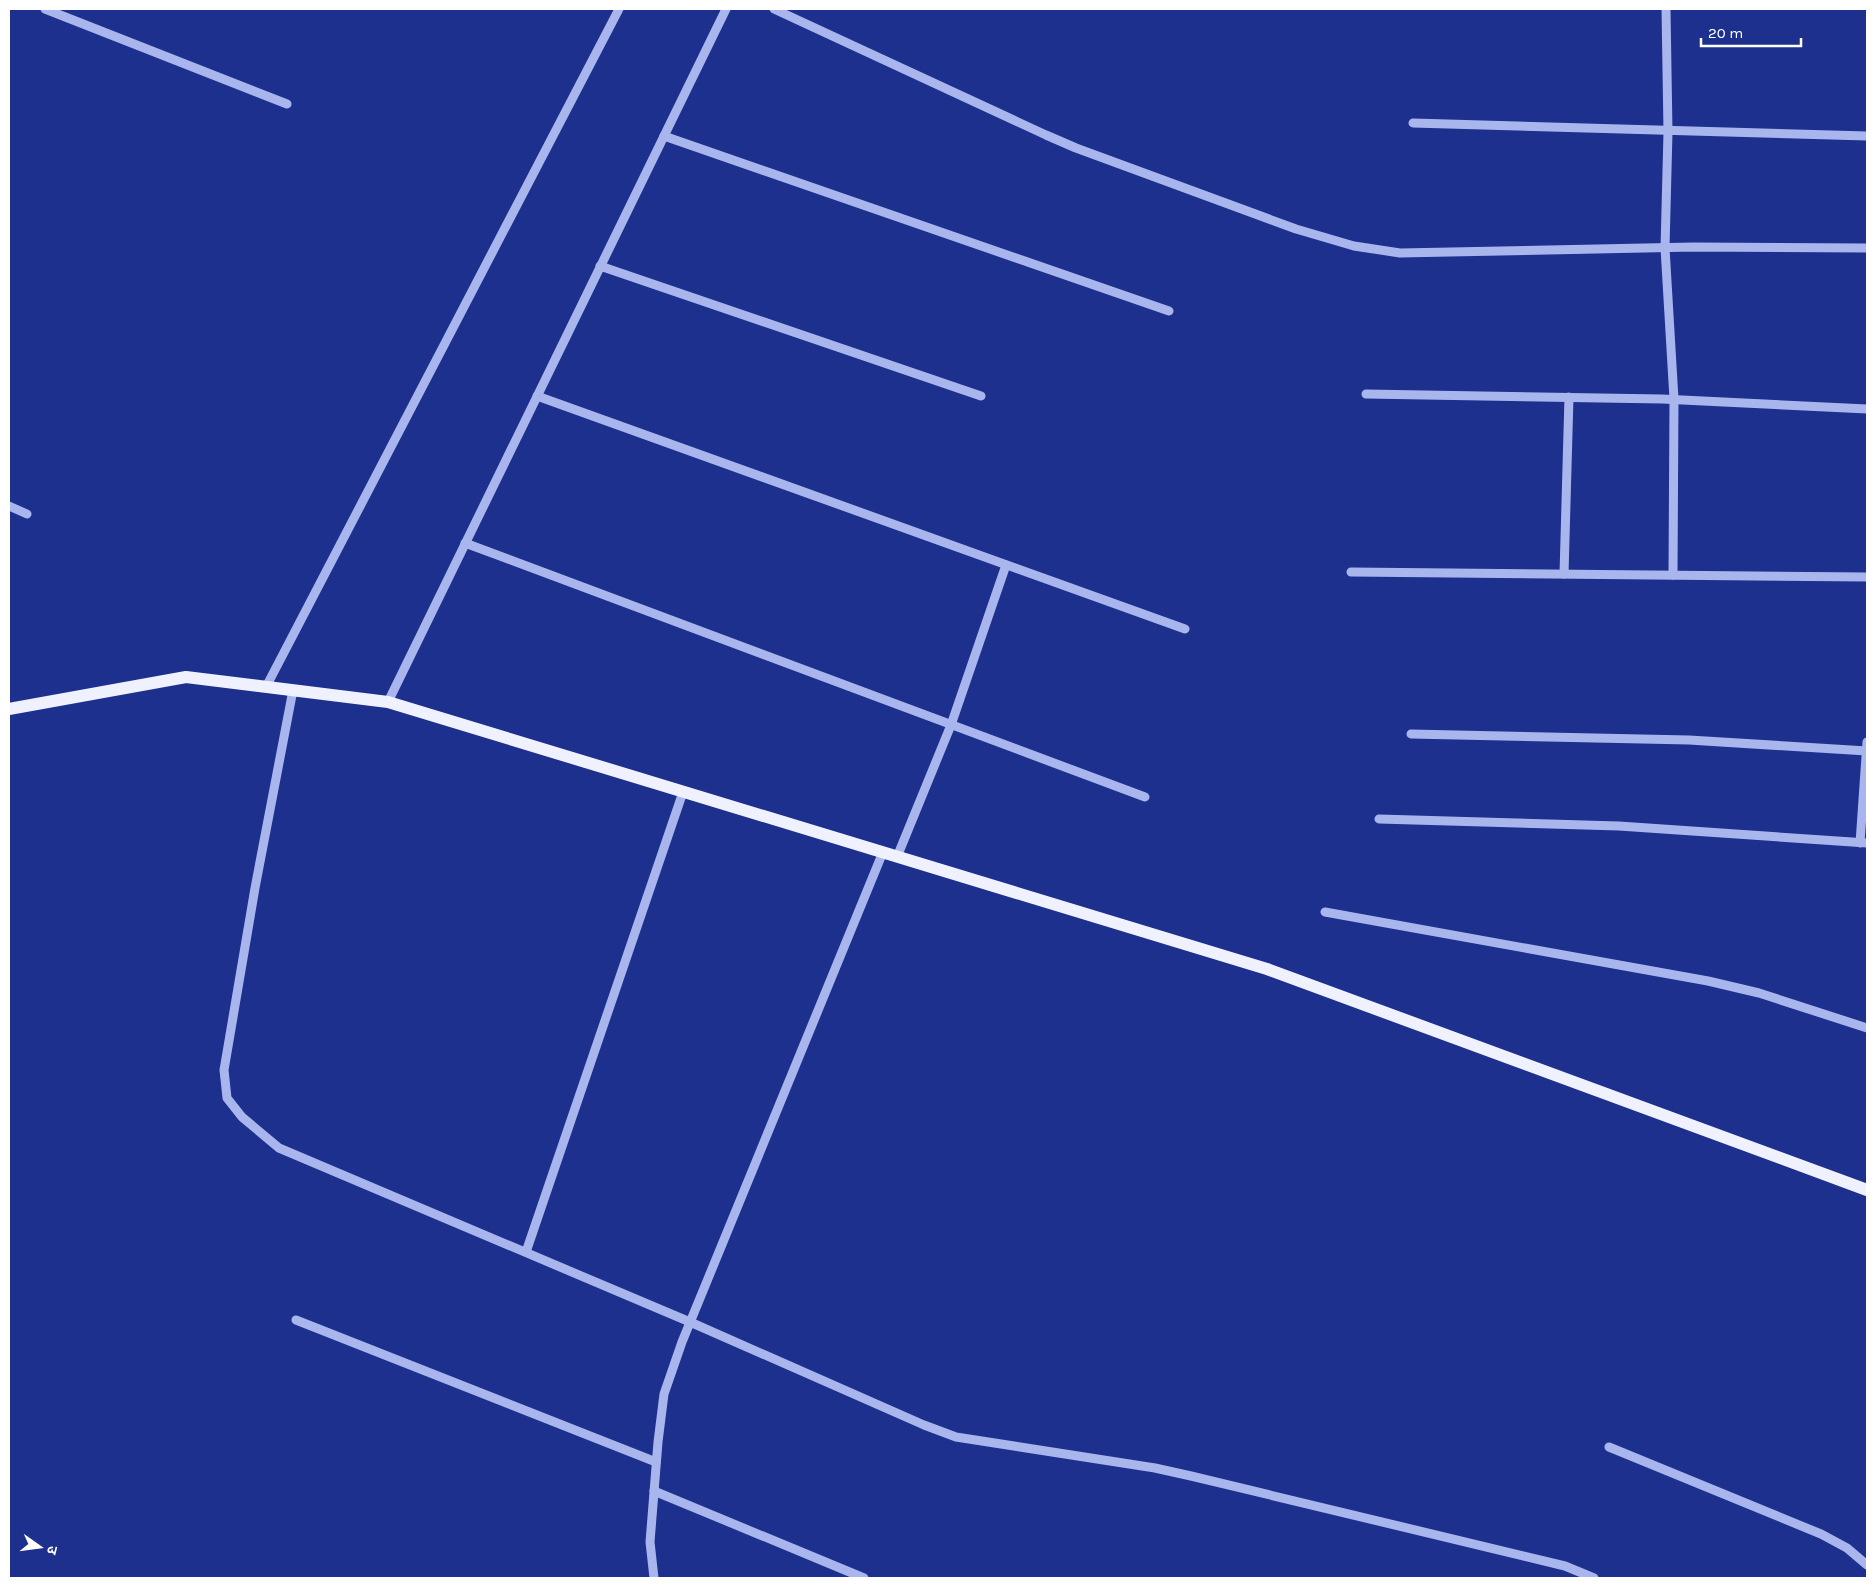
<svg xmlns="http://www.w3.org/2000/svg" width="1876" height="1587" font-family="Karla,'Noto Sans Devanagari',sans-serif">
<rect width="100%" height="100%" fill="#1d308d"/>
<g fill="none" stroke-linecap="round" stroke-linejoin="round">
<g stroke="#a9b6ed" stroke-width="9">
<path d="M45 9 287 104"/>
<path d="M774 9 1046 135 1076 148 1296 229 1354 246 1400 253 1693 247 1867 248"/>
<path d="M1666 9 1668 132 1665 248 1674 399 1673 575"/>
<path d="M1413 123 1867 136"/>
<path d="M664 136 1169 311"/>
<path d="M600 266 981 396"/>
<path d="M1366 394 1662 399 1867 409"/>
<path d="M537 396 1185 629"/>
<path d="M9 506 27 514"/>
<path d="M465 543 1145 797"/>
<path d="M1351 572 1867 577"/>
<path d="M1564 574 1569 397"/>
<path d="M266 687 619 9"/>
<path d="M293 690 255 888 224 1070 227 1098 242 1117 279 1148 690 1322 924 1425 956 1437 1155 1468 1191 1476 1565 1566 1594 1578"/>
<path d="M388 702 726 9"/>
<path d="M1411 734 1689 740 1867 751"/>
<path d="M1379 819 1619 826 1867 843"/>
<path d="M1860 843 1867 742"/>
<path d="M897 857 951 725 1006 565"/>
<path d="M1325 912 1708 981 1759 993 1867 1028"/>
<path d="M526 1252 683 792"/>
<path d="M296 1320 656 1462"/>
<path d="M1609 1447 1821 1534 1847 1548 1867 1565"/>
<path d="M654 1491 864 1578"/>
<path d="M654 1578 650 1542 658 1442 664 1394 682 1342 883 852"/>
</g>
<path stroke="#f0f1ff" stroke-width="12" d="M9 709 186 677 388 702 1267 969 1867 1190"/>
</g>
<rect width="1876" height="1587" fill="none" stroke="#ffffff" stroke-width="20"/>
<g transform="translate(40 1547) rotate(104)" stroke="#1d308d" stroke-width="4" paint-order="stroke">
<path d="M0-4L9 19L0 12L-9 19Z" fill="#ffffff"/>
<text y="-8" font-size="14" font-weight="bold" text-anchor="middle" fill="#ffffff">उ</text>
</g>
<path d="M1701 38v8h100v-8" fill="none" stroke="#ffffff" stroke-width="2.5"/>
<text x="1708" y="38" font-size="15" fill="#ffffff" stroke="#1d308d" stroke-width="4" paint-order="stroke">20 m</text>
</svg>
